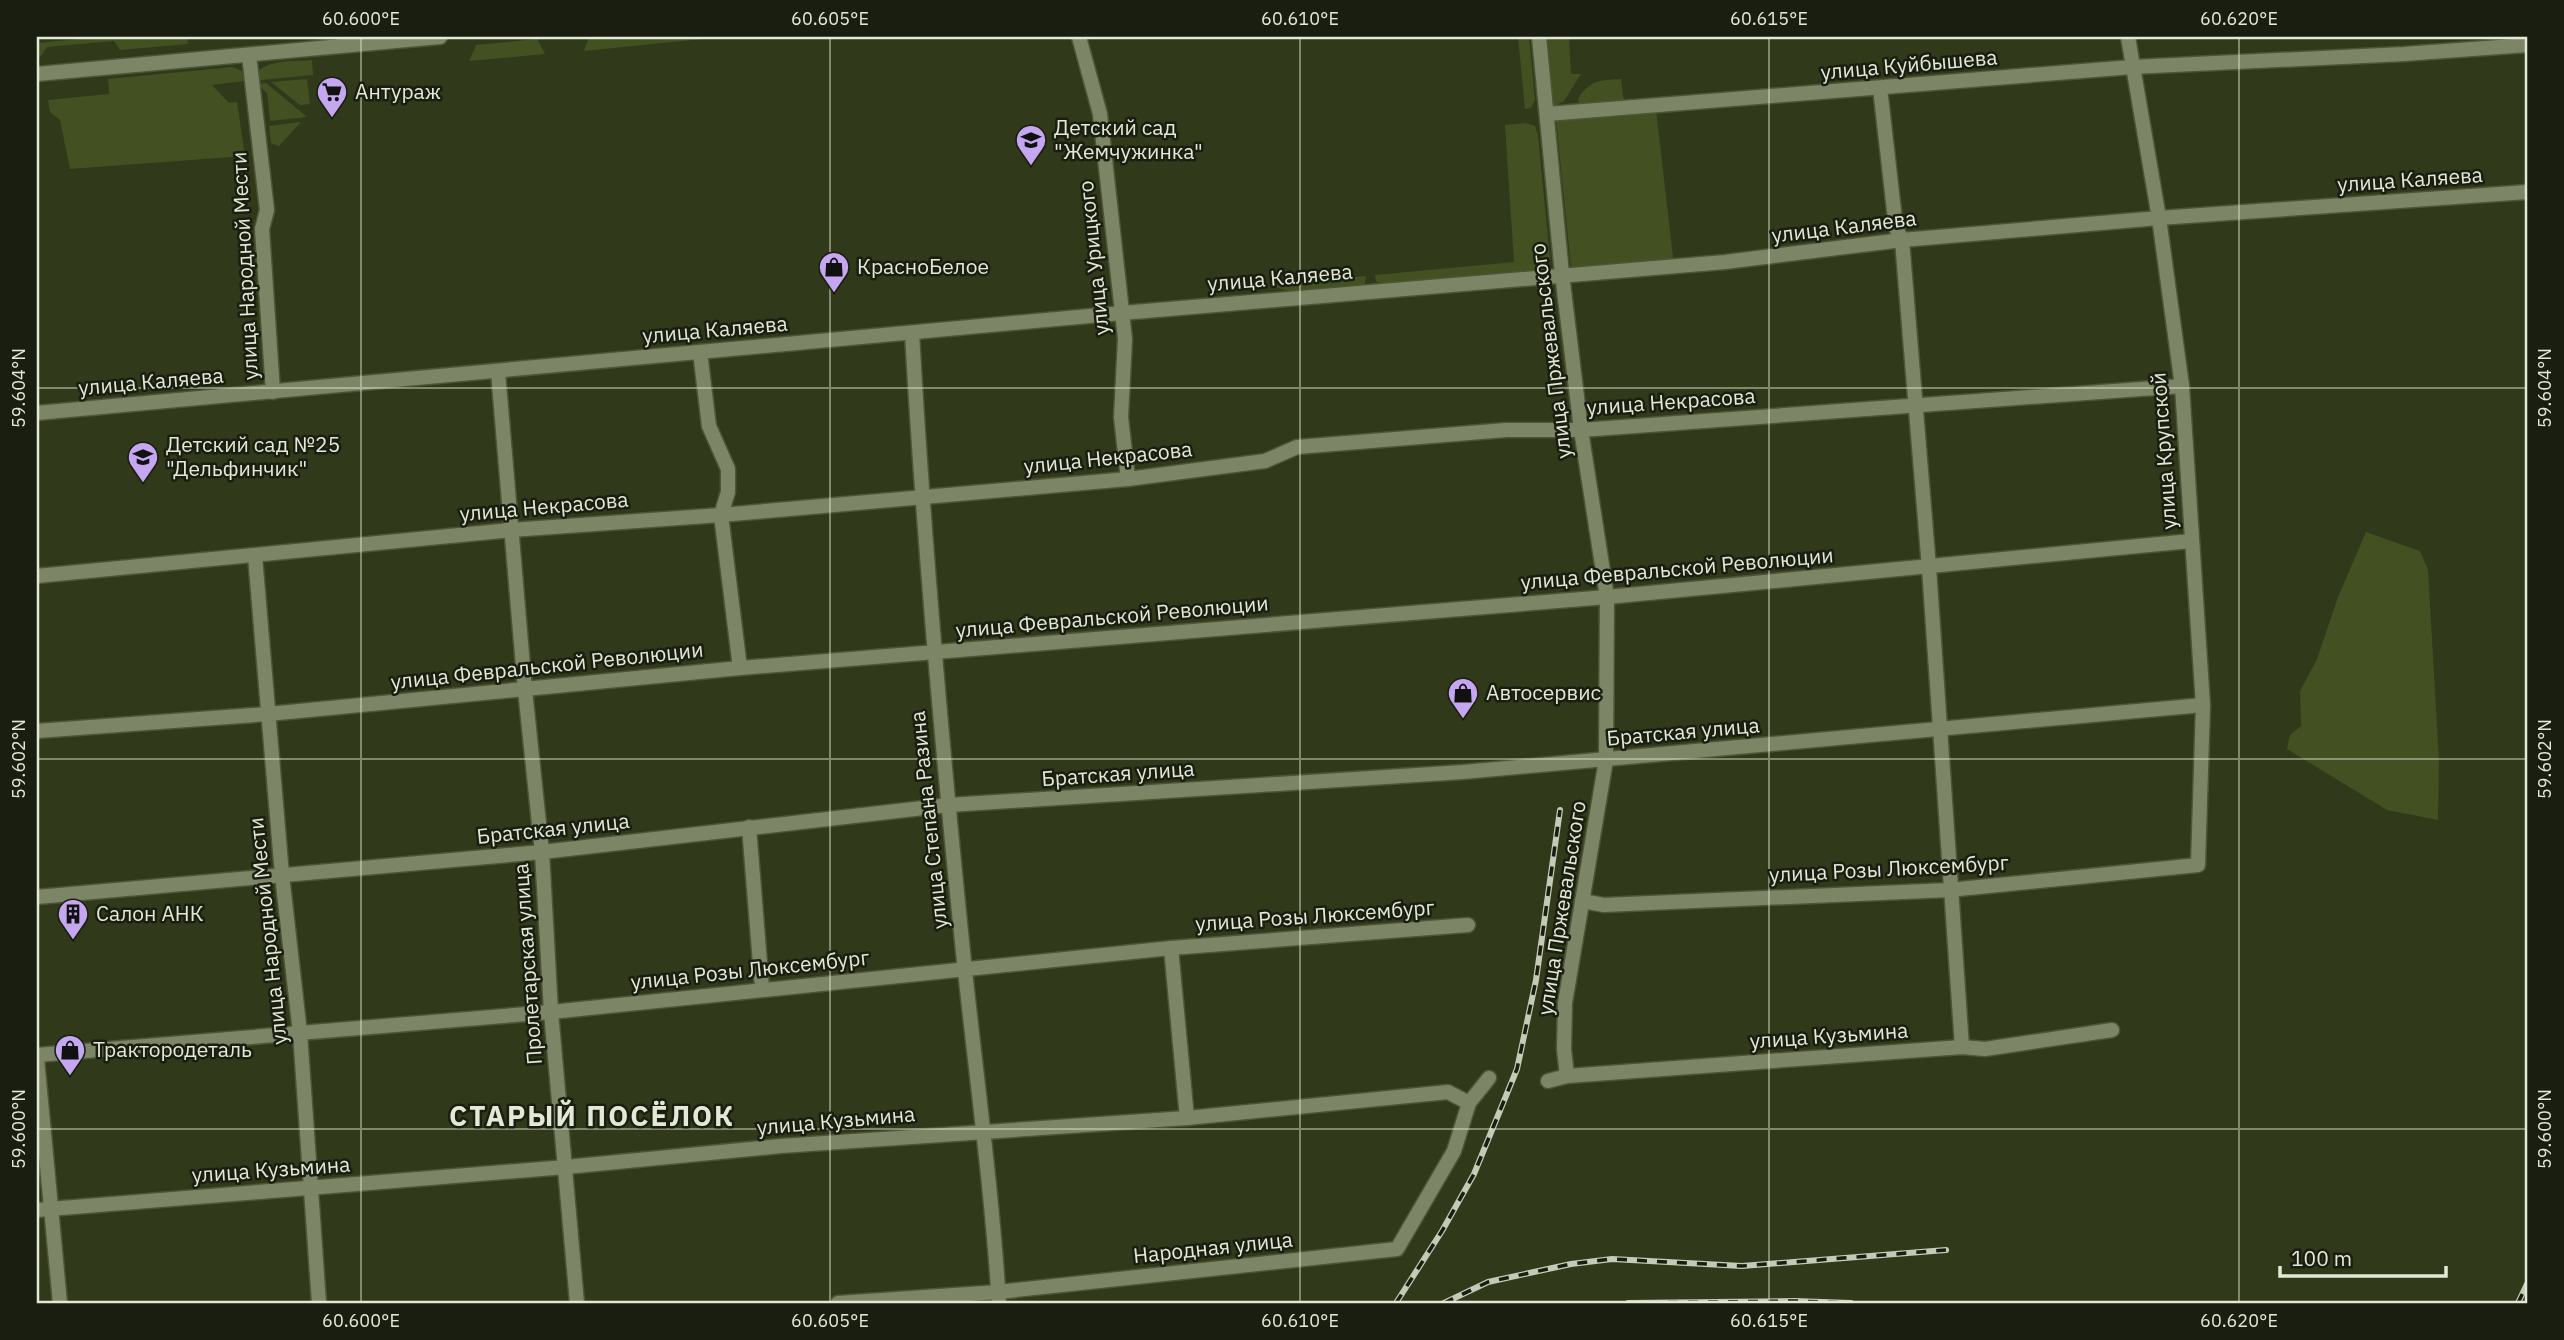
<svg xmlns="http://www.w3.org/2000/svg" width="2564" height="1340" font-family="'IBM Plex Sans',sans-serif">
<rect width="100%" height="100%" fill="#303919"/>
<g fill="#435022">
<path d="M101 37H187L188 44 120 50 114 41 47 47 40 57H37V43Z"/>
<path d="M589 37H722L584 51Z"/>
<path d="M1518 37H1529L1535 100 1531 108 1525 109Z"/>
<path d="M1546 37H1569L1571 74H1581L1564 101 1555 106 1551 102Z"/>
<path d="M537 39 545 54 469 61 476 45Z"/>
<path d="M312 60 313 75 252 81C260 58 291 62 312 60Z"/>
<path d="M233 67 242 71 244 81 212 85 229 103 237 102 245 156 70 169 60 120 50 112 48 100 109 94 108 79Z"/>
<path d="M307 79 310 104 300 105 271 82Z"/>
<path d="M1621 79 1624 103 1579 104 1578 99C1589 80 1601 80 1621 79Z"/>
<path d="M266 83 307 117 270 121 267 93 257 84Z"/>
<path d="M1656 110 1674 266 1571 267 1556 119Z"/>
<path d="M301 122 279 146 271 143 269 126Z"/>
<path d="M1526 123 1535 126 1538 135 1550 259 1547 266 1532 271 1382 285 1376 281 1375 275 1514 262 1505 125Z"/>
<path d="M1366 276 1365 283 1359 287C1331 290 1297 299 1272 285Z"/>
<path d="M2366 532 2420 551 2428 570 2439 761 2438 820 2387 810 2287 749 2290 735 2301 726 2300 691 2317 659 2338 597Z"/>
</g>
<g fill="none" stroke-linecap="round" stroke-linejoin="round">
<g stroke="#4d5537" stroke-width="17">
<g id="minor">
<path d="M1079 37 1100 114 1125 339 1121 417 1128 479"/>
<path d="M1539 37 1562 274 1581 430 1607 597 1606 760 1565 1003 1564 1049 1567 1076"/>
<path d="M249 55 267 210 262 229 273 392"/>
<path d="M37 74 440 37"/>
<path d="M1880 88 1896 228 1902 240 1929 568 1962 1047"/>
<path d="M1547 114 2132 67 2404 54 2527 45"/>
<path d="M912 333C924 546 943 759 965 971 977 1082 992 1192 999 1303"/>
<path d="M700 352 709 426 728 469V492L721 515 740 668"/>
<path d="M498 372 525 690 542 852 551 1012 577 1303"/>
<path d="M37 413 1122 313 1725 262 1902 240 2159 218 2527 192"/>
<path d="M255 556 282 875 300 1033 319 1303"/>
<path d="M37 576 511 530 721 515 1128 479 1265 461 1297 447 1506 430H1581L2182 386"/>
<path d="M37 731 268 714 740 668 1607 597 2191 541"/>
<path d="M749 827 762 988"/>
<path d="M37 897 542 852 949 805 1463 772 2203 705"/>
<path d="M1582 901 1604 905 1949 890 2198 865 2203 705 2182 386 2159 218 2128 37"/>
<path d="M1171 948 1187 1118"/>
<path d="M37 1055 551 1012 1171 948 1468 925"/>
<path d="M37 1059 60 1303"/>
<path d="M1548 1081 1567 1076 1962 1047 1985 1049 2112 1030"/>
<path d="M37 1210 566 1167 781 1146 1187 1118 1448 1092 1469 1103"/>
<path d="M838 1303 998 1292 1397 1249 1454 1151 1469 1103 1489 1078"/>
</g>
</g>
<use href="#minor" stroke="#7c8667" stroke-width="14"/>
<g stroke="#c4cab5" stroke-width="6">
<g id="rail">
<path d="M1396 1303 1442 1231 1474 1174 1517 1069 1536 980 1560 810"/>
<path d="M1444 1303 1488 1282 1571 1264 1612 1259 1742 1266 1946 1250"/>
<path d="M1628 1303 1795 1301 1851 1303"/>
<path d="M2518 1303 2527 1284"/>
</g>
</g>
<use href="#rail" stroke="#1a1e10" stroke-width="3.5" stroke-dasharray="10" stroke-linecap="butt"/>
</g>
<path fill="none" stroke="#e3e9d6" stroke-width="2" stroke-opacity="0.45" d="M361 37V1303M830 37V1303M1300 37V1303M1769 37V1303M2239 37V1303M37 388H2527M37 759H2527M37 1129H2527"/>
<defs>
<g id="supermarket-pin" transform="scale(1.575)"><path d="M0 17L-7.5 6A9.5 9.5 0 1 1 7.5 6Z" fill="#c5a7f1" stroke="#1a1e10"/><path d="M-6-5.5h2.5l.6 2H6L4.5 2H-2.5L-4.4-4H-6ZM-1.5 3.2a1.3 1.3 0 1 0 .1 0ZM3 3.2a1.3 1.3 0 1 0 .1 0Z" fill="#111"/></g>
<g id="school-pin" transform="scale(1.575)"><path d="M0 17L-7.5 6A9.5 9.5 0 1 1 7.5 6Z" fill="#c5a7f1" stroke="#1a1e10"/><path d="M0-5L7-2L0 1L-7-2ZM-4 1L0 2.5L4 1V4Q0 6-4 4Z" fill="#111"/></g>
<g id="shop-pin" transform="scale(1.575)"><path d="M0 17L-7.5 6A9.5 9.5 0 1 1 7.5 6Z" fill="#c5a7f1" stroke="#1a1e10"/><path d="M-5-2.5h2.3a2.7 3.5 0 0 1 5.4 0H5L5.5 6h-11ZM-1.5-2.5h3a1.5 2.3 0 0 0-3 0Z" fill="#111"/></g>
<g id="building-pin" transform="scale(1.575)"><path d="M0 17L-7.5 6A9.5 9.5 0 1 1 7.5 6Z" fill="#c5a7f1" stroke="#1a1e10"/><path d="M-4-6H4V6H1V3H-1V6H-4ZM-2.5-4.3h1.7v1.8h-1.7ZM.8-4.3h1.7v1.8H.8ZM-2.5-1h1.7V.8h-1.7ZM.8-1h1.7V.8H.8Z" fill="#111"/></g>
</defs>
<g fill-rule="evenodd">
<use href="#supermarket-pin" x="332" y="92"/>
<use href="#school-pin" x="1031" y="140"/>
<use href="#shop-pin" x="834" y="267"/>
<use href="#school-pin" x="143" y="457"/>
<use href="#shop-pin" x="1463" y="693"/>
<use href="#building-pin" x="73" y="914"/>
<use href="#shop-pin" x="70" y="1050"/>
</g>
<g text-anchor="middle" stroke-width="5" stroke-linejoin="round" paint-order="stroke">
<g font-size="21" fill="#e3e9d6" stroke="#1a1e10">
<text transform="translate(1909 65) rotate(-5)" y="7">улица Куйбышева</text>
<text transform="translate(2410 180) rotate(-4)" y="7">улица Каляева</text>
<text transform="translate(1844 227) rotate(-7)" y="7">улица Каляева</text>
<text transform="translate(1094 258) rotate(-96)" y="7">улица Урицкого</text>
<text transform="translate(245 266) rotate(-93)" y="7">улица Народной Мести</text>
<text transform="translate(1280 278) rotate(-5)" y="7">улица Каляева</text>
<text transform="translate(715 330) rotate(-5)" y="7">улица Каляева</text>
<text transform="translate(1551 351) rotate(-97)" y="7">улица Пржевальского</text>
<text transform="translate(151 382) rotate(-5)" y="7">улица Каляева</text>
<text transform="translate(1671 402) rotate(-4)" y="7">улица Некрасова</text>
<text transform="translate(2164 451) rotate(-94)" y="7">улица Крупской</text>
<text transform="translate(1108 458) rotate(-6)" y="7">улица Некрасова</text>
<text transform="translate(544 507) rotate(-5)" y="7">улица Некрасова</text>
<text transform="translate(1677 569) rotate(-5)" y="7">улица Февральской Революции</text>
<text transform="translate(1112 617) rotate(-5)" y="7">улица Февральской Революции</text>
<text transform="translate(547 666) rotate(-6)" y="7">улица Февральской Революции</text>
<text transform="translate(1683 732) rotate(-5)" y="7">Братская улица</text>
<text transform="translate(1118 774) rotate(-4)" y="7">Братская улица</text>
<text transform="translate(929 820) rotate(-96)" y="7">улица Степана Разина</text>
<text transform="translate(553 829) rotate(-6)" y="7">Братская улица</text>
<text transform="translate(1889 869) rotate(-3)" y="7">улица Розы Люксембург</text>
<text transform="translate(1562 908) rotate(-81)" y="7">улица Пржевальского</text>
<text transform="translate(1315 916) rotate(-4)" y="7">улица Розы Люксембург</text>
<text transform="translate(268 931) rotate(-96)" y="7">улица Народной Мести</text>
<text transform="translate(528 964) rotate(-94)" y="7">Пролетарская улица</text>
<text transform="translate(750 970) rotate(-6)" y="7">улица Розы Люксембург</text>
<text transform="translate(1829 1036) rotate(-4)" y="7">улица Кузьмина</text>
<text transform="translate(836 1121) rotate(-5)" y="7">улица Кузьмина</text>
<text transform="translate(271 1170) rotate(-4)" y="7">улица Кузьмина</text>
<text transform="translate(1213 1248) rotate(-6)" y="7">Народная улица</text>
</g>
<g font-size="21" fill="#e3e9d6" stroke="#1a1e10" text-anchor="start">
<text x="355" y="99">Антураж</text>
<text x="1054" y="135">Детский сад<tspan x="1054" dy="24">"Жемчужинка"</tspan></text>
<text x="857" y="274">КрасноБелое</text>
<text x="166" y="452">Детский сад №25<tspan x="166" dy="24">"Дельфинчик"</tspan></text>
<text x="1486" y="700">Автосервис</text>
<text x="96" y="921">Салон АНК</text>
<text x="93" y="1057">Трактородеталь</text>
</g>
<g font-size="28" font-weight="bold" letter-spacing="2" fill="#e3e9d6" stroke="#1a1e10">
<text x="592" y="1126">СТАРЫЙ ПОСЁЛОК</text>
</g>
</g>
<rect width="2564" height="1340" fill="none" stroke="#1a1e10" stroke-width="77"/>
<path d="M2280 1266v10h166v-10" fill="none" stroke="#e3e9d6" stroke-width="3.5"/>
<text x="2291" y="1266" font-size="21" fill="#e3e9d6" stroke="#1a1e10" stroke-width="5" paint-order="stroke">100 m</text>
<rect x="38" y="38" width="2488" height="1264" fill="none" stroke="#e3e9d6" stroke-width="2.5"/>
<g font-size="18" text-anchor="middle" fill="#e3e9d6">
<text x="361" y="25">60.600°E</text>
<text x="830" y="25">60.605°E</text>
<text x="1300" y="25">60.610°E</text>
<text x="1769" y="25">60.615°E</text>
<text x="2239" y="25">60.620°E</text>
<text transform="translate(19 388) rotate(-90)" y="6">59.604°N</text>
<text transform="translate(2545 388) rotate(-90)" y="6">59.604°N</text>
<text transform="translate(19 759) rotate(-90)" y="6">59.602°N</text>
<text transform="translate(2545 759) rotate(-90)" y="6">59.602°N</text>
<text transform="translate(19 1129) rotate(-90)" y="6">59.600°N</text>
<text transform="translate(2545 1129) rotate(-90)" y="6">59.600°N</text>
<text x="361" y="1327">60.600°E</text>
<text x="830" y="1327">60.605°E</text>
<text x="1300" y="1327">60.610°E</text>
<text x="1769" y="1327">60.615°E</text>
<text x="2239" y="1327">60.620°E</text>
</g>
</svg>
